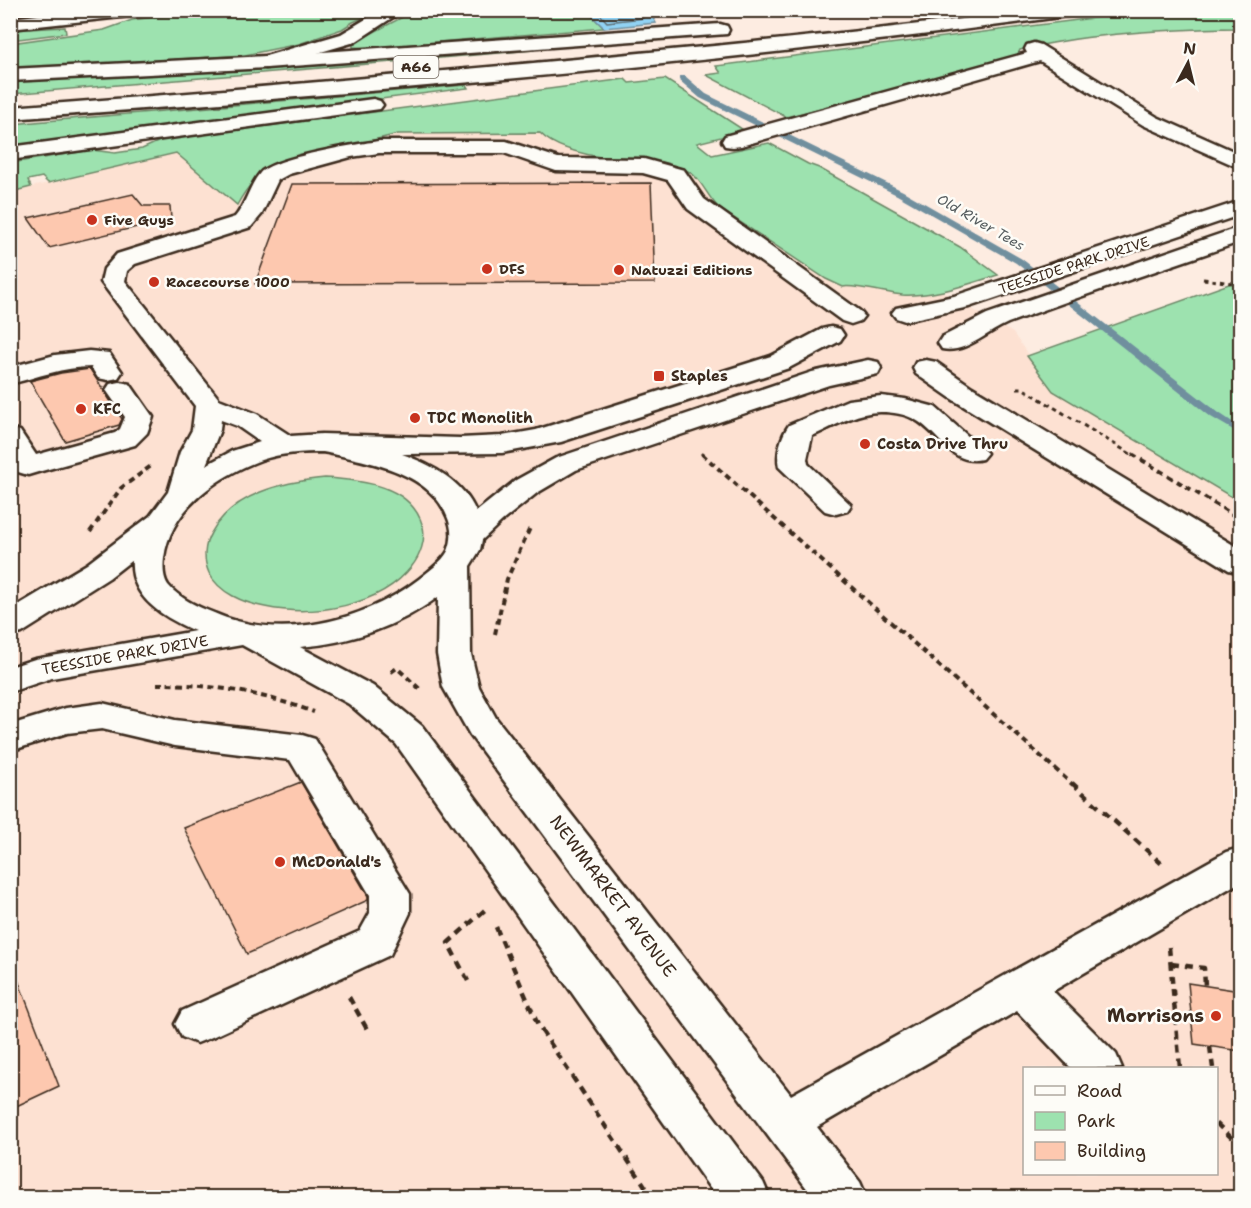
<svg xmlns="http://www.w3.org/2000/svg" width="1251" height="1208" font-family="'Shantell Sans',sans-serif">
<rect width="100%" height="100%" fill="#fdece1"/>
<filter id="ink" filterUnits="userSpaceOnUse"><feTurbulence type="fractalNoise" baseFrequency=".0167" numOctaves="2"/><feDisplacementMap in="SourceGraphic" scale="12" xChannelSelector="R" yChannelSelector="G"/><feConvolveMatrix kernelMatrix="1 2 1 2 8 2 1 2 1" color-interpolation-filters="sRGB"/></filter>
<g filter="url(#ink)">
<path fill="#fde1d2" fill-rule="evenodd" d="M566 109 712 156 1013 333 1053 391 1240 502V1197H11L10 192 176 153ZM1024 1068H1216V1174H1024Z"/>
<g fill="#9de2af" stroke="#6c8666" stroke-width="1.5">
<path d="M204 10 380 11 353 22 342 29 299 44 245 55 11 69V43L104 30 132 20Z"/>
<path d="M414 11H587L604 28 368 48 353 47V43Z"/>
<path d="M1148 11H1240V28C1172 29 1086 33 1020 50L1016 58 786 117 706 75 721 73 716 66Z"/>
<path d="M65 27 66 33 11 40V30Z"/>
<path d="M534 48V50L11 94V82L232 70Z"/>
<path d="M625 79 629 83 665 79 745 131 697 143 712 155 769 143 808 164 819 168 960 247 998 275C968 284 935 297 902 295 890 294 851 284 843 287L826 279 719 208C707 197 701 177 686 170 662 159 639 163 613 159 591 156 556 150 540 133L398 134 279 163C259 173 248 185 237 205L176 153 48 183 42 177 28 180 31 187 11 192V163L92 150 115 153 142 149 162 140Z"/>
<path d="M466 85 468 88 11 146V124Z"/>
<path d="M1240 280V502L1053 391 1027 356Z"/>
<path d="M325 478C361 480 412 485 423 527 426 540 420 556 412 566 380 607 313 617 265 607 244 603 219 593 209 573 203 560 204 545 211 533 233 493 283 482 325 478Z"/>
</g>
<path fill="#91d2f3" stroke="#6f8f9e" stroke-width="1.5" d="M587 11H649L656 23 604 28Z"/>
<g fill="none" stroke-linecap="round" stroke-linejoin="round">
<path stroke="#5d6d73" stroke-width="1.5" d="M596 10 607 22 643 18 645 10"/>
<path fill="#6f8f9e" fill-rule="evenodd" d="M679 76H685L706 94 903 191 1022 259 1219 413 1240 427V434L1211 417 1016 263 897 195 700 98 679 80Z"/>
</g>
<g fill="#fdc8af" stroke="#3b2a1e" stroke-width="1.5">
<path d="M651 183 655 283 255 284 292 184Z"/>
<path d="M133 194 143 206H170L171 219 49 248 28 218Z"/>
<path d="M90 369 122 419 119 425 65 441 30 381 61 373Z"/>
<path d="M301 782 368 896V900L247 954 184 828Z"/>
<path d="M13 967 59 1086 10 1109V968Z"/>
<path d="M1188 983 1240 991V1051L1194 1044Z"/>
</g>
<g fill="none" stroke-linecap="round" stroke-linejoin="round">
<g stroke="#3b2a1e" stroke-width="5">
<g id="minor">
<path d="M381 10H404L355 42 266 68 259 66 256 62 259 58 341 34Z"/>
<path d="M1034 43 1041 45 1157 117 1240 154V168L1143 125 1040 61 741 146 733 147 725 146 722 141 725 136 1027 53 1025 49 1027 45Z"/>
<path d="M379 141H506L558 158 644 159 684 170 704 199 860 311 864 316 860 321 851 324 842 321 688 209 668 180 643 173 556 171 504 153H379L351 157 289 174 278 180 262 214 251 227 135 264 127 271 125 281 219 399 257 414 291 436 322 434 460 438 502 436 536 430 771 356 822 329 831 327 840 329 844 335 840 341 789 368 561 442 502 453 402 454C432 465 463 481 476 512L516 480 556 458 812 372 868 360 878 362 881 368 878 374 829 385 576 470 537 493 502 521 482 540 480 550 470 566 471 654 479 687 496 718 791 1095 1226 852 1240 848V882L1053 991 1116 1054 1122 1068H1071L1017 1011 817 1127 860 1182 867 1198H814L470 735 443 687 437 654 438 597C397 627 350 643 300 647L373 686 422 726 763 1182 770 1198H717L396 744 349 704 242 645 52 678 10 692V667L35 659 195 631C165 618 129 598 132 560L109 578 22 633 10 636V610L87 564 150 516 168 492 180 452 192 430 195 406 101 282 104 269 117 254 235 217C246 204 249 186 260 173 273 158 356 144 379 141ZM221 420 237 426 260 442 232 451 206 465 220 430ZM323 452C365 461 429 471 447 516 452 527 453 539 448 551 442 562 429 571 419 579 363 622 280 642 214 613 198 607 179 598 168 585 163 578 163 567 164 558 170 509 218 476 261 460 281 453 302 452 323 452Z"/>
<path d="M1240 201V215L969 307 905 321 896 318 892 313 896 308 954 296Z"/>
<path d="M1240 227V242C1163 269 1085 294 1008 323 987 332 965 354 942 349L938 343 942 337 987 314Z"/>
<path d="M89 351 109 353 122 372 118 378 108 380 98 378 91 367C63 367 38 377 10 384V367L55 355Z"/>
<path d="M926 360 936 362 972 387 1240 549V573L1229 570 952 399 916 374 913 368 916 362Z"/>
<path d="M120 382 130 384 153 417 147 433 135 445 38 472 28 475 18 472 10 461V428L20 431 36 455 115 433 120 429 125 417 106 390 110 384Z"/>
<path d="M881 396 905 399 935 407 987 453 982 459C952 467 938 431 914 419 901 412 878 410 864 414 846 418 829 429 812 436L807 459 808 464 851 505 847 511 836 514 825 511 779 467C776 454 781 436 789 425L848 400Z"/>
<path d="M102 703 175 720 302 735 315 739 410 894V913L390 955 212 1037 197 1043 182 1037 175 1024 182 1011 360 931 370 913V895L290 760 175 746 102 729 67 733 10 751V725L66 708Z"/>
</g>
</g>
<g stroke="#3b2a1e" stroke-width="5">
<path id="major" d="M85 10H149L140 15 10 29V18Z"/>
</g>
<g stroke="#3b2a1e" stroke-width="5">
<g id="highway">
<path d="M1031 10H1083L1074 15C721 64 365 93 10 119V107C189 94 366 78 544 62 707 47 869 32 1031 10Z"/>
<path d="M720 24 727 26 729 30 727 34 266 68 10 81V69L266 56Z"/>
<path d="M373 99 380 101 383 105 380 109 10 160V147Z"/>
</g>
</g>
<g stroke="#3b2a1e" stroke-width="3" stroke-dasharray="4.5 4" stroke-linecap="butt">
<path d="M1203 279 1240 284"/>
<path d="M1017 388H1022L1134 456"/>
<path d="M701 453 704 456"/>
</g>
<g stroke="#3b2a1e" stroke-width="4" stroke-dasharray="6 4.5" stroke-linecap="butt">
<path d="M702 454 1073 785"/>
<path d="M1132 454 1240 519"/>
<path d="M90 532 121 488 151 466"/>
<path d="M495 634 507 579 530 528"/>
<path d="M391 672 397 668 422 691"/>
<path d="M157 684C212 684 262 693 314 712"/>
</g>
<g stroke="#3b2a1e" stroke-width="4.5" stroke-dasharray="8 6" stroke-linecap="butt">
<path d="M1072 783 1162 864"/>
<path d="M496 927 538 1025 653 1198"/>
<path d="M1169 947 1180 1068"/>
<path d="M1171 964 1204 968 1205 986"/>
<path d="M468 981 448 943 487 908"/>
<path d="M349 997 368 1031"/>
<path d="M1210 1047 1213 1068"/>
<path d="M1216 1123 1240 1146"/>
</g>
<use href="#minor" fill="#fdfcf7" fill-rule="evenodd"/>
<use href="#major" fill="#fdfcf7" fill-rule="evenodd"/>
<use href="#highway" fill="#fdfcf7" fill-rule="evenodd"/>
</g>
</g>
<g fill="#c8321e" stroke="#fdfcf7" stroke-width="2">
<circle cx="92" cy="220" r="6"/>
<circle cx="487" cy="269" r="6"/>
<circle cx="619" cy="270" r="6"/>
<circle cx="154" cy="282" r="6"/>
<rect x="653" y="370" width="12" height="12" rx="3"/>
<circle cx="81" cy="409" r="6"/>
<circle cx="415" cy="418" r="6"/>
<circle cx="865" cy="444" r="6"/>
<circle cx="280" cy="862" r="6"/>
<circle cx="1216" cy="1016" r="6"/>
</g>
<g text-anchor="middle" stroke-width="5" stroke-linejoin="round" paint-order="stroke">
<rect fill="#fdfcf7" stroke="#75695f" stroke-width="1.5" x="393.5" y="56" width="45" height="22" rx="4.5"/>
<g font-size="14" font-weight="bold" fill="#3b2a1e">
<text x="416" y="72">A66</text>
</g>
<g font-size="14" font-weight="bold" fill="#3b2a1e" stroke="#fdfcf7" text-anchor="start">
<text x="104" y="225">Five Guys</text>
<text x="499" y="274">DFS</text>
<text x="631" y="275">Natuzzi Editions</text>
<text x="166" y="287">Racecourse 1000</text>
</g>
<g font-size="14" font-style="italic" fill="#555c5e" stroke="#fdfcf7">
<text transform="translate(981 222) rotate(30)" y="5">Old River Tees</text>
</g>
<g font-size="14" fill="#3b2a1e" stroke="#fdfcf7">
<text transform="translate(1074 265) rotate(-18)" y="5">TEESSIDE PARK DRIVE</text>
</g>
<g font-size="15" font-weight="bold" fill="#3b2a1e" stroke="#fdfcf7" text-anchor="start">
<text x="671" y="381">Staples</text>
<text x="93" y="414">KFC</text>
<text x="427" y="423">TDC Monolith</text>
<text x="877" y="449">Costa Drive Thru</text>
<text x="292" y="867">McDonald's</text>
</g>
<g font-size="15" fill="#3b2a1e" stroke="#fdfcf7">
<text transform="translate(125 655) rotate(-10)" y="5">TEESSIDE PARK DRIVE</text>
</g>
<g font-size="18" fill="#3b2a1e" stroke="#fdfcf7">
<text transform="translate(613 896) rotate(53)" y="6">NEWMARKET AVENUE</text>
</g>
<g font-size="18" font-weight="bold" fill="#3b2a1e" stroke="#fdfcf7" text-anchor="end">
<text x="1204" y="1022">Morrisons</text>
</g>
</g>
<rect width="1251" height="1208" fill="none" stroke="#fdfcf7" stroke-width="36"/>
<rect x="18" y="18" width="1215" height="1172" fill="none" stroke="#3b2a1e" stroke-width="2" filter="url(#ink)"/>
<rect x="1023" y="1067" width="195" height="108" fill="#fdfcf7" stroke="#afa8a0" stroke-width="1.5"/>
<rect x="1035" y="1086" width="30" height="9" fill="#fdfcf7" stroke="#afa8a0" stroke-width="1.5"/>
<text x="1077" y="1097" font-size="18" fill="#3b2a1e">Road</text>
<rect x="1035" y="1112" width="30" height="18" fill="#9de2af" stroke="#afa8a0" stroke-width="1.5"/>
<text x="1077" y="1127" font-size="18" fill="#3b2a1e">Park</text>
<rect x="1035" y="1142" width="30" height="18" fill="#fdc8af" stroke="#afa8a0" stroke-width="1.5"/>
<text x="1077" y="1157" font-size="18" fill="#3b2a1e">Building</text>
<g transform="translate(1188 63) rotate(7)" stroke="#fdfcf7" stroke-width="4.5" paint-order="stroke">
<path d="M0-4.5L10 22L0 15L-10 22Z" fill="#3b2a1e"/>
<text y="-9" font-size="16" font-weight="bold" text-anchor="middle" fill="#3b2a1e">N</text>
</g>
</svg>
